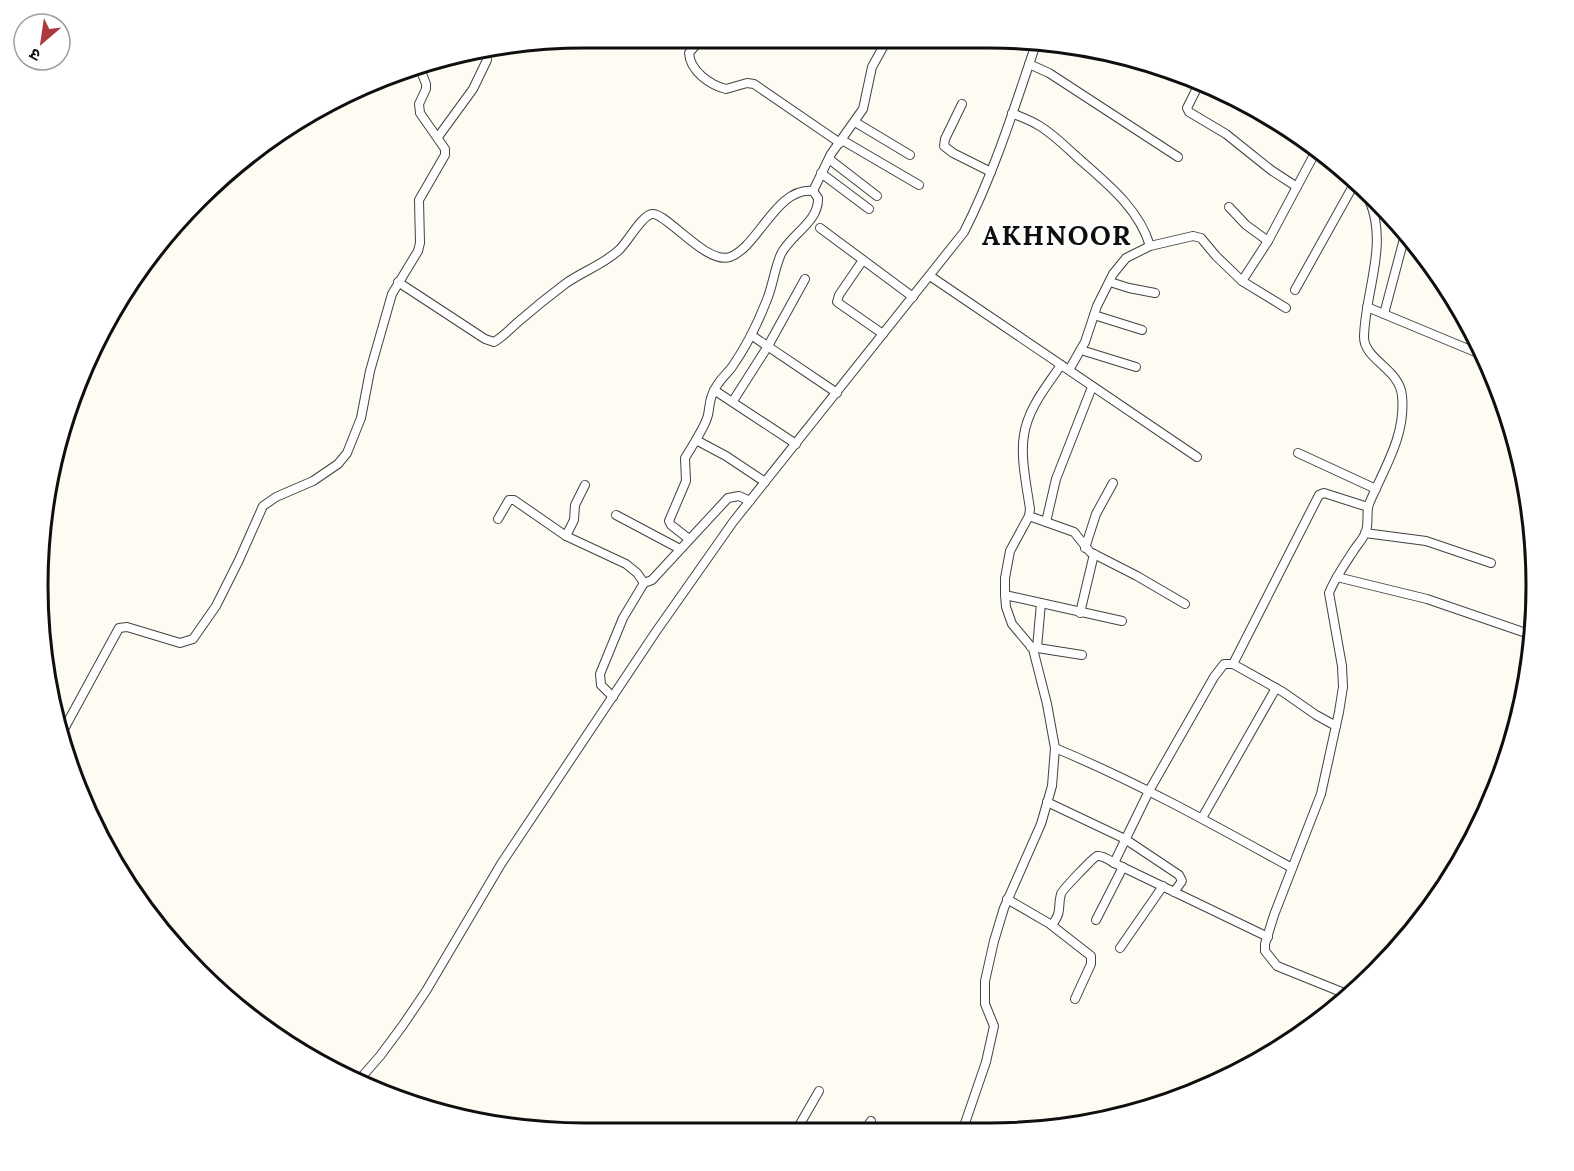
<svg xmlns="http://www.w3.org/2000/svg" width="1574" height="1171" font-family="Lora,'Noto Sans Devanagari',serif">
<rect width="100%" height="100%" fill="#fdfbf2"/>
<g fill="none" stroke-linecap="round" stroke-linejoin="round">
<g stroke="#424242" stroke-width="10">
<g id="street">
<path d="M702 38 689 53C690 71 710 85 726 89L747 83 754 84 840 143"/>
<path d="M1029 64 1049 73 1178 157"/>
<path d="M1195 86 1196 90 1187 108 1189 112 1226 134 1271 170 1297 187"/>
<path d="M962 104 945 139 944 146 953 153 991 172"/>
<path d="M1012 113C1021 117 1030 120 1038 125 1052 133 1065 146 1077 157 1105 182 1139 208 1150 246"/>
<path d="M855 122 910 155"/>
<path d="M438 137 473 89 487 60"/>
<path d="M842 140 919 185"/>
<path d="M829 159 877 196"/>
<path d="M821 173 869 209"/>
<path d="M813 191 831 154 863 109 872 67 888 38"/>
<path d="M1229 207 1246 225 1268 241"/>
<path d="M820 228 913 297"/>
<path d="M863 260 839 295 837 302 883 334"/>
<path d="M930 276 1197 457"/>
<path d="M1242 281 1268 241 1316 151"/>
<path d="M398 282 485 339 494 342C503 337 511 328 518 322 533 309 549 296 565 284 581 272 603 265 619 250 627 243 642 215 652 214 666 212 706 265 730 257 758 247 777 186 813 191L818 198C819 222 791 234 781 254 774 270 773 286 766 302 757 325 746 347 732 367 726 375 719 380 715 389 709 398 710 406 708 415 706 424 700 432 696 440L726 456 765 482"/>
<path d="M1110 282 1129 288 1155 293"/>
<path d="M1295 290 1353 186"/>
<path d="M1367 307 1485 356"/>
<path d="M1384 314 1405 235"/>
<path d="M1094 315 1142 330"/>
<path d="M751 335 837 393"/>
<path d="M1081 350 1136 367"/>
<path d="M1061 365C1047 386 1028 408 1024 435 1020 456 1027 488 1030 509L1029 516 1074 532 1090 552 1137 576 1185 604"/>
<path d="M1069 370 1085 342 1097 306 1113 274 1126 258 1150 246 1193 236 1201 238 1216 256 1242 281 1286 308"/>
<path d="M714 390 796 444"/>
<path d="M733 401 768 346 805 279"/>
<path d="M1298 453 1376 489"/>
<path d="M616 515 680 549"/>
<path d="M498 519 509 500H514L566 536 626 564 637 573 644 583 652 580 728 498 739 496 750 501"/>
<path d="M1046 522 1056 479 1092 387"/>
<path d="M1365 533 1426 541 1491 563"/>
<path d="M566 536 574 520 575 505 585 485"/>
<path d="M689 539 671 525 669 521 686 481 685 458 696 440"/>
<path d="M1085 548 1096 514 1113 483"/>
<path d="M1337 577 1427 599 1526 633"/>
<path d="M1005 595 1122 621"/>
<path d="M1080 613 1094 554"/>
<path d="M1031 647 1082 655"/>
<path d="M1037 648 1041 603"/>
<path d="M1233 664H1224L1214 677 1149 791 1114 863 1268 937"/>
<path d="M613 697 601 685 600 674 623 618 644 583"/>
<path d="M1336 726 1316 715 1283 692 1233 664 1319 495 1324 493 1368 507"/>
<path d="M64 729 119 628 127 627 180 643 193 639 216 606 239 560 263 506 276 497 313 481 338 464 347 453 361 418 370 371 392 294 418 251 420 243 419 200 445 155V149L420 113 419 104 426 89V84L419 66"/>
<path d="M1055 748C1137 782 1214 825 1292 868"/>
<path d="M1047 802 1125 839 1179 875 1182 881 1174 892"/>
<path d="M1202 818 1276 688"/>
<path d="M1007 899 1050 924 1091 956V964L1075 999"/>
<path d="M1096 920 1123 867"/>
<path d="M1052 925C1063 910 1057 908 1061 894 1062 890 1094 857 1097 856 1103 855 1109 860 1114 863"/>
<path d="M1120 948 1163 886"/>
<path d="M1349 995 1277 966 1265 951V944L1274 915 1321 794 1339 712 1343 687 1342 666 1329 593C1335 578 1345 564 1354 550 1358 544 1364 538 1366 531 1369 522 1366 512 1369 504 1384 468 1406 436 1402 396 1400 369 1364 360 1364 337 1365 292 1388 246 1370 202"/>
<path d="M359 1080 380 1056 403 1025 426 991 501 864 655 633 733 522 964 232C995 171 1015 105 1037 41"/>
<path d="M963 1129 986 1062 994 1026 985 1004V981L994 941 1004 908 1041 824 1052 786 1055 748 1047 704 1033 649 1012 624 1006 607 1005 595V578L1010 551 1029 516"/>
<path d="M865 1130 871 1121"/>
<path d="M796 1131 819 1091"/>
</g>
</g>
<use href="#street" stroke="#fff" stroke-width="8"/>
</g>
<g text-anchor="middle" stroke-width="6" stroke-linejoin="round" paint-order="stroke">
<g font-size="27" font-weight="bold" letter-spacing="1.5" fill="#0f0f0f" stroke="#fff">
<text x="1057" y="245">AKHNOOR</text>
</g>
</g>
<path d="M0 0H1574V1171H0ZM585 48H989A537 537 0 0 1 1526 585V586A537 537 0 0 1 989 1123H585A537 537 0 0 1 48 586V585A537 537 0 0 1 585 48Z" fill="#fff" fill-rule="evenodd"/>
<path fill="none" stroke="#0f0f0f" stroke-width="3" d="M585 48H989A537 537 0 0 1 1526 585V586A537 537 0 0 1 989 1123H585A537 537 0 0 1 48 586V585A537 537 0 0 1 585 48Z"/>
<g transform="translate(42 42) rotate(209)"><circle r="28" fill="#ffffff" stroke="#9f9f9f" stroke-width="1.5"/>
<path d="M0-4.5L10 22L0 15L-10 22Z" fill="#ad383d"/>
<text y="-9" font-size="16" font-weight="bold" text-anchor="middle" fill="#0f0f0f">उ</text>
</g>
</svg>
